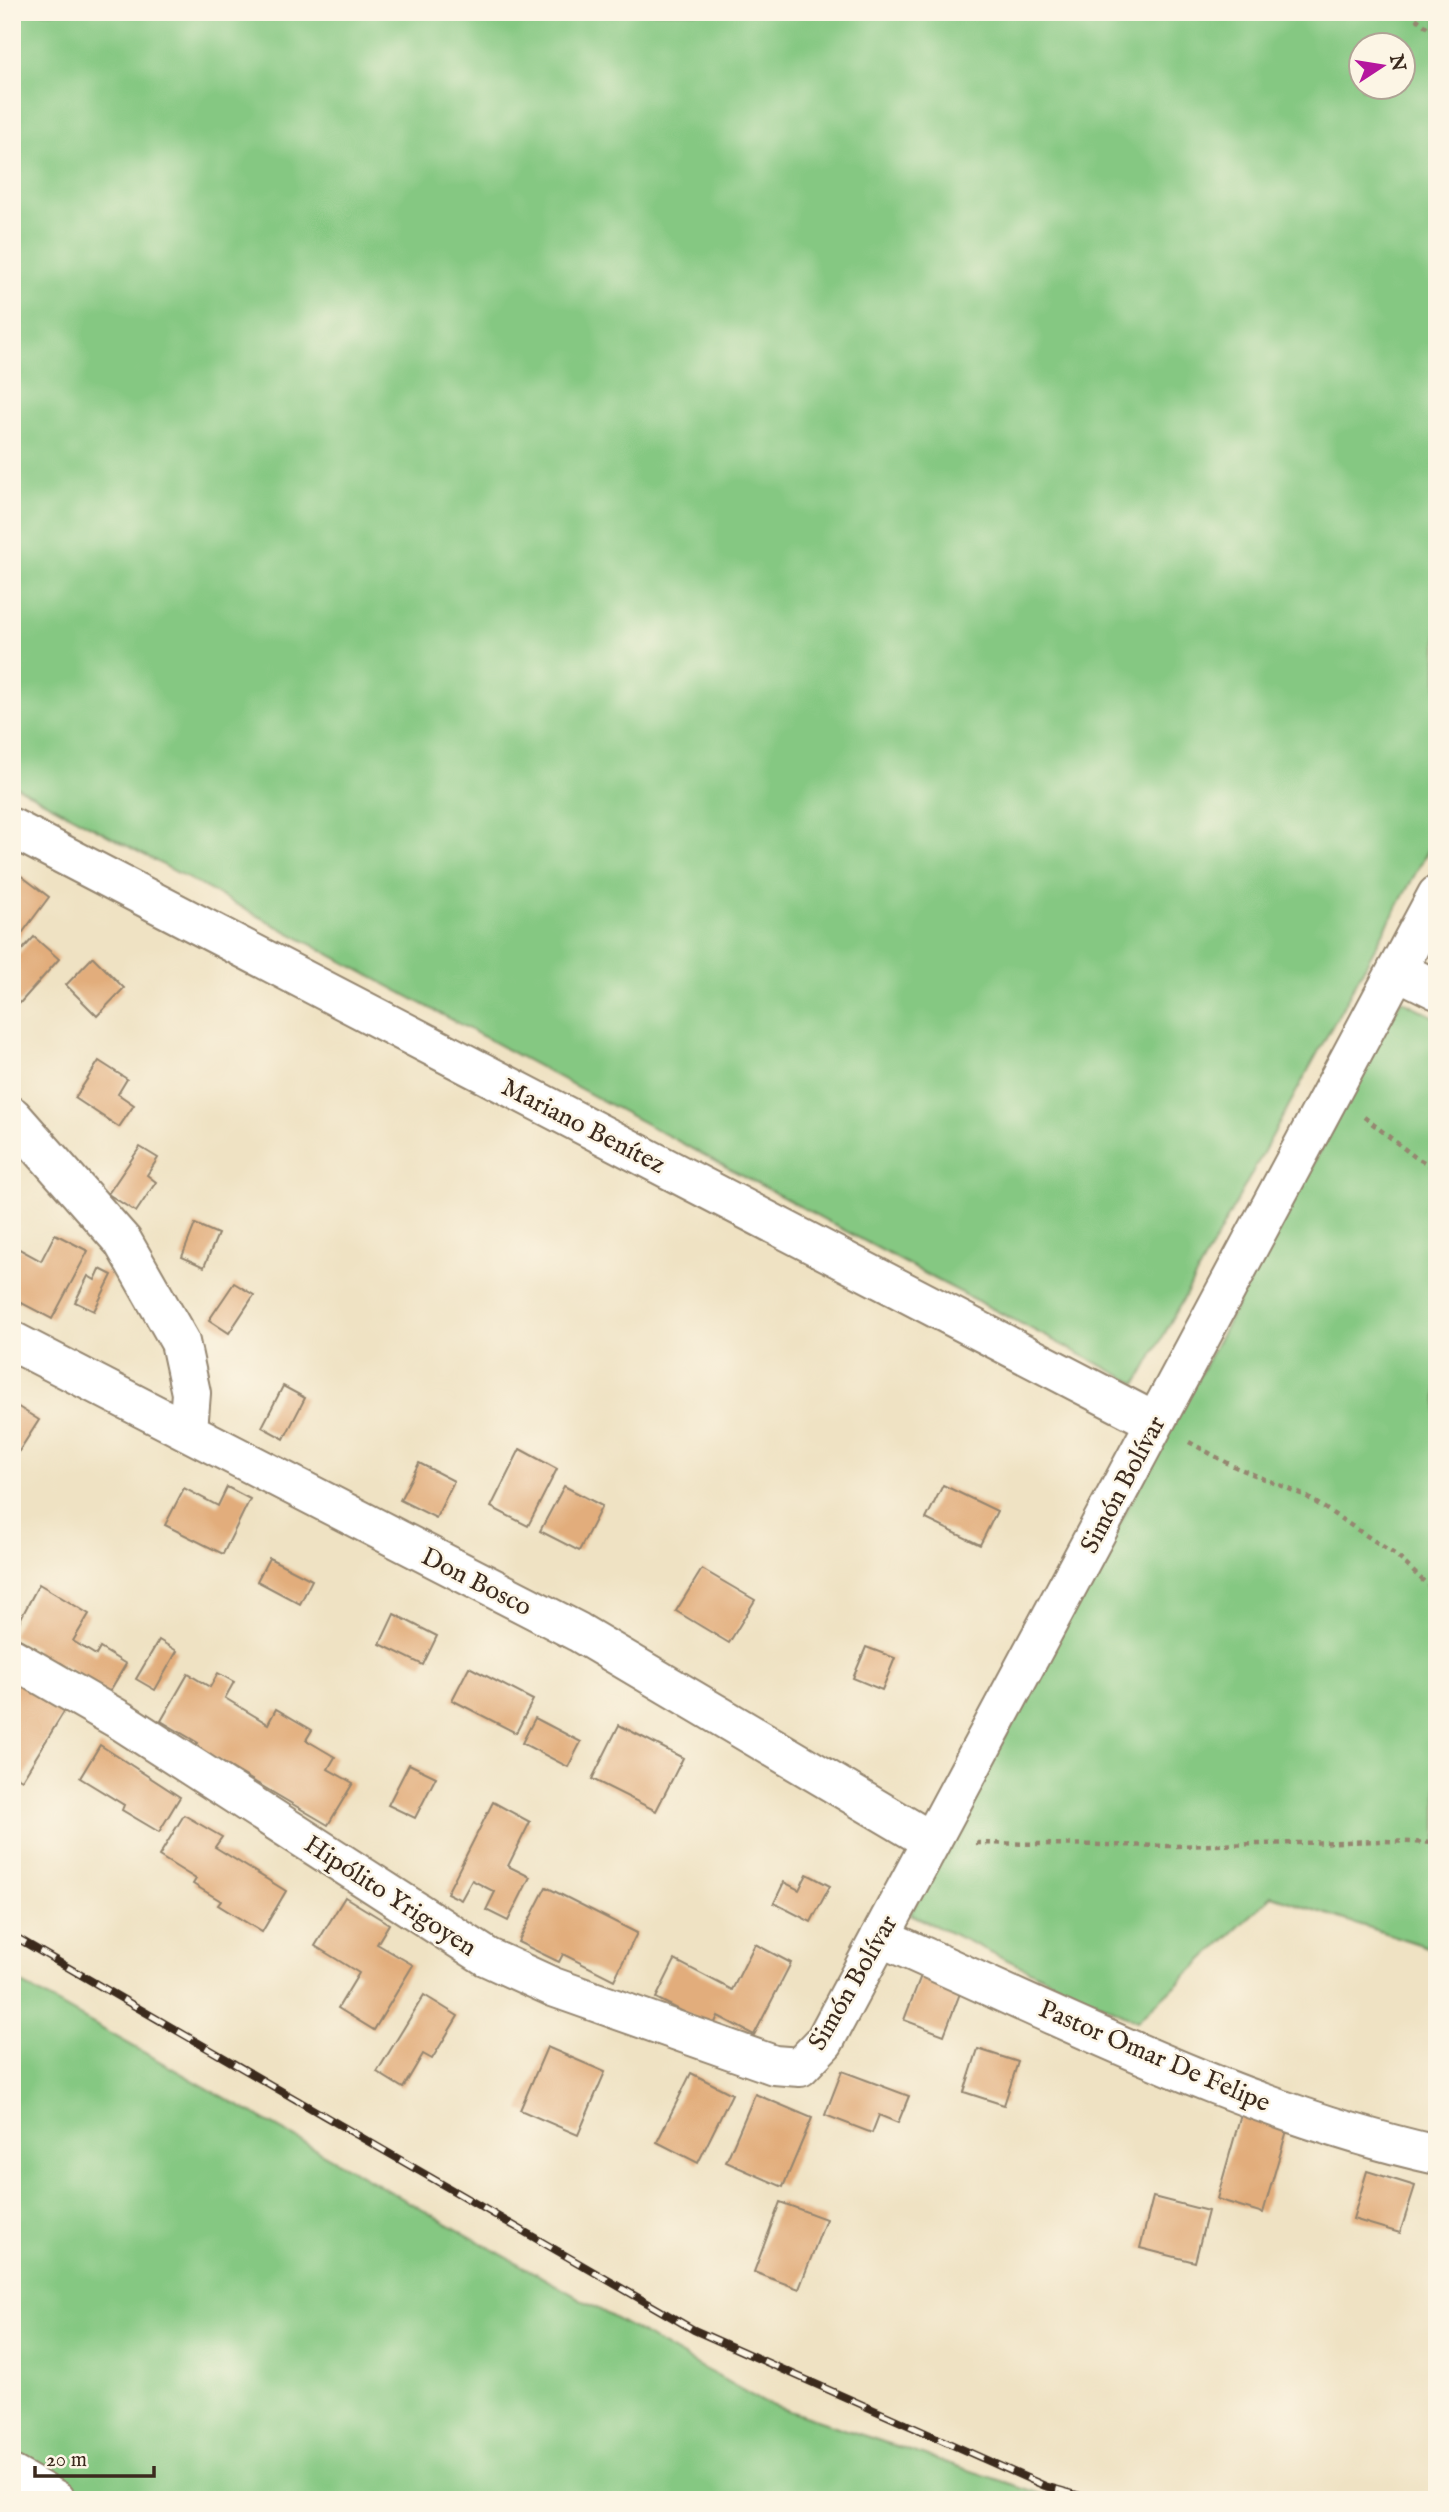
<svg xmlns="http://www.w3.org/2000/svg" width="1449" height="2512" font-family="'IM FELL English',serif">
<rect width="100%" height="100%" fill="#fcf5e5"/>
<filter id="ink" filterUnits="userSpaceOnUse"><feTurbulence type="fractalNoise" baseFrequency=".0143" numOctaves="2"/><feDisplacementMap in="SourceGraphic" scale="14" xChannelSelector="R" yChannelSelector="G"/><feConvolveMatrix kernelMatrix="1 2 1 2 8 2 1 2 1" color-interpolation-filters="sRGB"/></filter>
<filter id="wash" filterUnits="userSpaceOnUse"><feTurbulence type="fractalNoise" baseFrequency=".00686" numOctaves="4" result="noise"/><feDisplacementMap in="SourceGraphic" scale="28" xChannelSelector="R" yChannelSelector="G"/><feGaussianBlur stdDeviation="1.57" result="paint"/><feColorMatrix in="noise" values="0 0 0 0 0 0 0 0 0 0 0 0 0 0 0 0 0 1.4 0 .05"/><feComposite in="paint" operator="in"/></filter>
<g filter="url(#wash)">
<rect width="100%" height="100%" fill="#efe2c3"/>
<g fill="#85c882" stroke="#607950" stroke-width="2" fill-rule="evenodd">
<path d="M12 12H1437V834L1137 1384 937 1280 12 784ZM1362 46H1404V88H1362Z"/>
<path d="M1401 1000 1437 1018V1950L1272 1896 1137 2021 910 1914Z"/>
<path d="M12 1978 765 2403 1060 2500H86L12 2457Z"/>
</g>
<g id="blocks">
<g fill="#e2ad7c">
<path d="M20 875 49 897 17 940 12 937V886Z"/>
<path d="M34 937 59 959 20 1003 12 996V961Z"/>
<path d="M93 957 124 988 97 1016 66 985Z"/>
<path d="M99 1061 127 1079 118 1094 134 1105 119 1127 75 1098Z"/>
<path d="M140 1147 158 1158 147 1175 156 1182 136 1212 108 1194Z"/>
<path d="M195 1224 218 1234 204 1267 182 1257Z"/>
<path d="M55 1234 88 1251 52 1319 12 1298V1245L41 1261Z"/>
<path d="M100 1269 112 1275 94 1311 75 1302 88 1276 95 1280Z"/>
<path d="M234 1283 254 1295 229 1333 209 1320Z"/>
<path d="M283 1386 305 1398 284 1439 262 1427Z"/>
<path d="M12 1403 39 1420 12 1462Z"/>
<path d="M520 1449 557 1469 528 1526 491 1507Z"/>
<path d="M419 1463 454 1481 436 1518 400 1500Z"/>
<path d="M943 1485 997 1511 980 1545 926 1519Z"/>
<path d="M564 1486 602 1506 579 1551 540 1531Z"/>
<path d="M227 1487 250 1499 223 1554 165 1525 184 1488 218 1506Z"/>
<path d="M269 1558 312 1580 300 1604 257 1581Z"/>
<path d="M702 1569 755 1600 729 1643 676 1611Z"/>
<path d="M39 1584 89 1614 73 1641 96 1655 100 1648 126 1664 108 1694 61 1663 58 1668 33 1654 36 1648 12 1635Z"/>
<path d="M394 1614 437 1636 423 1665 380 1644Z"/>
<path d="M159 1640 177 1651 155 1690 136 1679Z"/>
<path d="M866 1647 895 1658 882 1690 853 1678Z"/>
<path d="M469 1667 533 1700 516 1733 452 1700Z"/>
<path d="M218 1673 234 1682 225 1698 268 1724 276 1709 312 1730 306 1740 335 1757 328 1769 353 1783 328 1825 196 1747 198 1743 161 1721 188 1674 210 1687Z"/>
<path d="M12 1678 65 1710 22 1780 12 1774Z"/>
<path d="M535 1718 581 1742 568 1767 522 1743Z"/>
<path d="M619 1725 683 1758 656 1811 592 1779Z"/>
<path d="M100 1745 180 1797 159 1832 122 1810 124 1805 80 1778Z"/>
<path d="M409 1764 436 1777 415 1818 388 1805Z"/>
<path d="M493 1802 530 1822 508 1866 530 1877 508 1921 486 1910 495 1892 472 1880 461 1900 447 1893Z"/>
<path d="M184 1815 222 1837 215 1847 286 1891 262 1932 218 1905 221 1901 193 1884 196 1879 159 1856Z"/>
<path d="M807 1874 830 1886 811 1922 774 1903 784 1882 799 1890Z"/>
<path d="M546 1887 637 1933 614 1980 563 1954 559 1962 518 1942Z"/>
<path d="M345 1897 389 1924 377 1944 413 1965 374 2030 338 2008 359 1973 315 1946Z"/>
<path d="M755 1944 791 1963 754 2035 718 2016 713 2027 656 1998 675 1960 732 1990Z"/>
<path d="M922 1973 962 1988 944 2035 904 2020Z"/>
<path d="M424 1995 458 2016 432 2059 423 2054 403 2088 377 2072Z"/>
<path d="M547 2047 605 2072 578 2135 520 2110Z"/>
<path d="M978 2049 1018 2062 1004 2105 964 2092Z"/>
<path d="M842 2071 909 2096 898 2123 879 2115 872 2133 825 2115Z"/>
<path d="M691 2073 732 2094 698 2163 657 2142Z"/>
<path d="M755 2094 812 2118 783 2187 726 2162Z"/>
<path d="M1241 2114 1288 2127 1263 2213 1217 2199Z"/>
<path d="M1367 2171 1415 2186 1400 2233 1353 2219Z"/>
<path d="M1153 2197 1208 2211 1195 2262 1140 2248Z"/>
<path d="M780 2202 826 2219 799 2289 754 2272Z"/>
</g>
</g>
</g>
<g filter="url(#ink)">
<use href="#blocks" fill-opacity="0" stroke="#958670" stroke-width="2"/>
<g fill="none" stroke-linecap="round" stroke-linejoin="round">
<g stroke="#958670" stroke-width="42">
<g id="minor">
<path d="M12 828 1155 1422"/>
<path d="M1397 970 1437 990"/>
<path d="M12 1116 123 1242 180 1342 191 1393 188 1430"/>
<path d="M12 1341 578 1632 931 1841"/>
<path d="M12 1658 123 1722 487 1957 553 1987 774 2065 800 2067 824 2042 1437 895"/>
<path d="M880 1937C1060 2016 1244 2112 1437 2155"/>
<path d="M12 2475 56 2500"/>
</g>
</g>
<g stroke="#958670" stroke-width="4.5" stroke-dasharray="5 5" stroke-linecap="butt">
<path d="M1408 12 1437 35"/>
<path d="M1364 1117 1415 1157 1437 1169"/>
<path d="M1189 1442 1233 1466 1306 1496 1396 1555 1437 1594"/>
<path d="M976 1843 1172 1846 1385 1841 1437 1843"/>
</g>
<use href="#minor" stroke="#fff" stroke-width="38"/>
<g stroke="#3b2a1e" stroke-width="8">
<path id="rail" d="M12 1935 694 2330 1045 2486 1095 2500"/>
</g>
<use href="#rail" stroke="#fcf5e5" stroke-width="5" stroke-dasharray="16" stroke-linecap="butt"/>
</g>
</g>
<g text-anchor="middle" stroke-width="5" stroke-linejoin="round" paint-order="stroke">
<g font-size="26" fill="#3b2a1e" stroke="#fcf5e5">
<text transform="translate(584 1125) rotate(27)" y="9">Mariano Benítez</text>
<text transform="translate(1122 1484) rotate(-62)" y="9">Simón Bolívar</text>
<text transform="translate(477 1581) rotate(27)" y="9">Don Bosco</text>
<text transform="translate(391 1895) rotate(33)" y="9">Hipólito Yrigoyen</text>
<text transform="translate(852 1982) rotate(-60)" y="9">Simón Bolívar</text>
<text transform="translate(1155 2055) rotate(23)" y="9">Pastor Omar De Felipe</text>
</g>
</g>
<rect width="1449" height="2512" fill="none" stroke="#fcf5e5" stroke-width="42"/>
<g transform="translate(1382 66) rotate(78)"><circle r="33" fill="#fcf5e5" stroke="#afa495" stroke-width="2"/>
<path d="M0-5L12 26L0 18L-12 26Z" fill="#b5179e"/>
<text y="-10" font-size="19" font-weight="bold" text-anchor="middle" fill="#3b2a1e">N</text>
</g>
<path d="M35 2466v10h119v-10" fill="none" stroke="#3b2a1e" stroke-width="3.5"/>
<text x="46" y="2466" font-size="21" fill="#3b2a1e" stroke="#fcf5e5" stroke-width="5" paint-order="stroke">20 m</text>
</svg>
